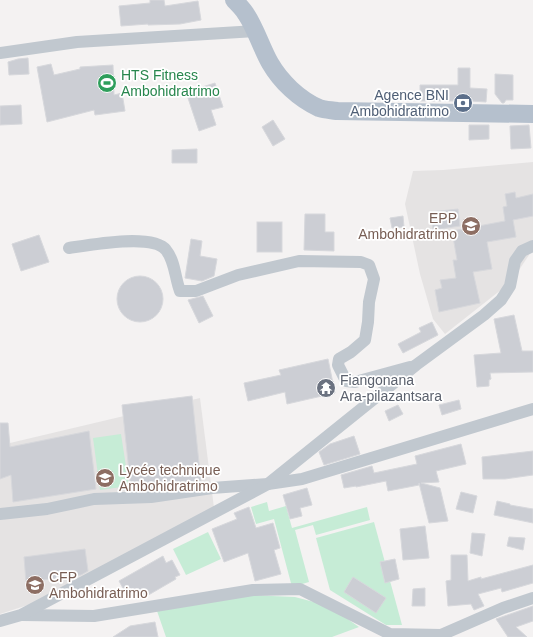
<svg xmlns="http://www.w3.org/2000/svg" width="533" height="637" font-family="Helvetica,sans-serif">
<rect width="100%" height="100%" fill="#f4f2f2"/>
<g fill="#e5e3e3">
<path d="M533 162V249L511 282 445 334 433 319 420 274 405 204 413 171 443 170Z"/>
<path d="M200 398 214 508 31 604 0 614V448L10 443Z"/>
</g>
<g fill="#c6ecd6">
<path d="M121 434 129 486 100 490 93 438Z"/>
<path d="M267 502 269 511 286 506 292 528 367 507 370 520 316 535 313 525 295 530 309 582 292 587 274 519 256 524 251 507Z"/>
<path d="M374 522 402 625H386L330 590 316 538Z"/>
<path d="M208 532 221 559 186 575 173 549Z"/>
<path d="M245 595 295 597 329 606 359 627 332 637H166L157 611Z"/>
</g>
<g fill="#ccced4" stroke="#d7d8dc">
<path d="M150 0H164L165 6 198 1 201 20 180 24 148 25V24L121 26 119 6 150 3Z"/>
<path d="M28 58 29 74 9 75 8 62 18 59Z"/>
<path d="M51 64 54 75 80 69V67L113 65 114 95 122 93 125 111 95 115 94 110 47 122 37 67Z"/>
<path d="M458 68H470V88L487 89 486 102 456 100V101H420V85H458Z"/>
<path d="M495 74 513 75V100H506L504 103H502L495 94Z"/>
<path d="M215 83 223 107 211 110 216 125 199 131 186 92Z"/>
<path d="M21 105 22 124 0 125V106Z"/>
<path d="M273 120 285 139 273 146 262 127Z"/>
<path d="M469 125H489V139L469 140Z"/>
<path d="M529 125 531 148 511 149 510 126Z"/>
<path d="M197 149V163H172V150Z"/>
<path d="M515 192 516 198 533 194V216L513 220 516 237 487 242 492 269 473 272 480 303 439 312 435 290 442 288 440 280 456 278 453 260H457L452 231 505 221 503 207 507 206 505 194Z"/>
<path d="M458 209 460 226 433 230 431 212Z"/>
<path d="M305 214H325V232H334V251L304 250Z"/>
<path d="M403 216 404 227 392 228 390 218Z"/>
<rect x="257" y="222" width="25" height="30"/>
<path d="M39 235 49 262 21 271 12 244Z"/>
<path d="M191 239 202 241 200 256 217 259 214 276 202 281 185 278Z"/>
<circle cx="140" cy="299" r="23"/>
<path d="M203 296 213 316 199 323 188 300Z"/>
<path d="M514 315 522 351H533V372L490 373 491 379 489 380V386L477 387 474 355 501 353 494 319Z"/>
<path d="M432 322 438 335 403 353 398 344 421 332 419 328Z"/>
<path d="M328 359 335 393 287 404 285 392 248 401 244 383 281 375 279 370Z"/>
<path d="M192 396 201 482 150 490H131L122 405Z"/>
<path d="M459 400 461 409 442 415 439 405Z"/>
<path d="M398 405 403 414 389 421 385 411Z"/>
<path d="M0 423H8L10 447 89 431 96 489 13 502 11 475 0 479Z"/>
<path d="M354 436 360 454 324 465 319 452 330 444Z"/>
<path d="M461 444 466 464 436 471 439 482 421 483 440 488 448 521 429 523 419 483V485L388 491 386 481 356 487V486L344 488 341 475 372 466 374 473 417 464 415 456Z"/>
<path d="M533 451V475L505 479H483L482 457Z"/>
<path d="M307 488 312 505 300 508 302 516 290 519 283 495Z"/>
<path d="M461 492 477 496 473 513 456 509Z"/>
<path d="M497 501 510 504V505L533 509V523L494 515Z"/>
<path d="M249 507 256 528 273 523 280 548 274 550 281 574 255 581 248 553 224 562 212 529 237 519 234 513Z"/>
<path d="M425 526 429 558 403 560 400 529Z"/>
<path d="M472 533 485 534 482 556 470 553Z"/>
<path d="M509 537 525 538 523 550 507 546Z"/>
<path d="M85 549 88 571 81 575 26 582 24 557Z"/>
<path d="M451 555H467L468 581 481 577V579L533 565V583L502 592 501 588 478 594 484 606 474 610 471 604 448 606 446 581 451 580Z"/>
<path d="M163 556 166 563 172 560 180 575 175 577 176 579 145 597 142 592 129 599 119 581Z"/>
<path d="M395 559 399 579 385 583 380 562Z"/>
<path d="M353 577 386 598 376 613 344 592Z"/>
<path d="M425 588V606H412L413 589Z"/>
<path d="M533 606V621L516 627 527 637H508L496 619Z"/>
<path d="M155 622 158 637H113L130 626Z"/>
</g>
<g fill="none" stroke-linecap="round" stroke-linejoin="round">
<g stroke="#c1c8cf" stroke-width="12">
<path d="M0 53 77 42 256 31"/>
<path d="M69 248C89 245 153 233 166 250 175 261 175 278 180 291H196L238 275 299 261 361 262 369 265 374 279 369 302 368 322 365 340 351 352 339 359 338 365 346 381 355 382 410 367"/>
<path d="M0 514 47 509 94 499 151 497 212 488 268 484 302 479 533 409"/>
<path d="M22 615 94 616 253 590 300 589 390 634 441 635 503 608 533 598"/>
<path d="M0 621 21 615 268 484 416 365 484 315 501 300 510 286 515 261 522 251 533 246"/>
</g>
<path stroke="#b5c0cd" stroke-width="18" d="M234 0C238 4 243 9 246 14 256 29 261 47 270 63 281 82 299 99 319 108 325 110 331 110 337 111L533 114"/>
</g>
<defs>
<g id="stadium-disc" transform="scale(1)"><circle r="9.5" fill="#2e9e5b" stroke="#fff"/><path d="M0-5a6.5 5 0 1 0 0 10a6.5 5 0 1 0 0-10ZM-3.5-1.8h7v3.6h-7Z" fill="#fff"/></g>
<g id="bank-disc" transform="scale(1)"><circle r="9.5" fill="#5c6f8a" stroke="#fff"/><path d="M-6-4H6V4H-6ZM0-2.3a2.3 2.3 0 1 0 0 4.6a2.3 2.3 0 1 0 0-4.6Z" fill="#fff"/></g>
<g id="school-disc" transform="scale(1)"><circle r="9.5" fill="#8d6e63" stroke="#fff"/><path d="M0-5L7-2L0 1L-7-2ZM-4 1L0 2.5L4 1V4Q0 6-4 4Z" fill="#fff"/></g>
<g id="temple-disc" transform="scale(1)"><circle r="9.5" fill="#6b7280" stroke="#fff"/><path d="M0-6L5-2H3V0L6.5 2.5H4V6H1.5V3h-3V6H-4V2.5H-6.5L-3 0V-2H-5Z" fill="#fff"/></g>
</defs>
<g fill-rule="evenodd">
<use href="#stadium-disc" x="107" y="83"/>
<use href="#bank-disc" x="463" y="103"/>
<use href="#school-disc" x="471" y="226"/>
<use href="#temple-disc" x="326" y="388"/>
<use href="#school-disc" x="105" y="478"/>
<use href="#school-disc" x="35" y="585"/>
</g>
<g text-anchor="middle" stroke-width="3.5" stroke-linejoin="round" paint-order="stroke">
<g font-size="14" fill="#27864d" stroke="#fff" text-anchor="start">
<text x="121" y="80">HTS Fitness<tspan x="121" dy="16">Ambohidratrimo</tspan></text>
</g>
<g font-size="14" fill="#4e5e75" stroke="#fff" text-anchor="end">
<text x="449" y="100">Agence BNI<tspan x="449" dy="16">Ambohidratrimo</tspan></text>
</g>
<g font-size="14" fill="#785e54" stroke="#fff" text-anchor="start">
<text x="457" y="223" text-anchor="end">EPP<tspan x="457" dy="16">Ambohidratrimo</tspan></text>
<text x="119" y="475">Lycée technique<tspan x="119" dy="16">Ambohidratrimo</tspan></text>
<text x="49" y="582">CFP<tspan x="49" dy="16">Ambohidratrimo</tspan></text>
</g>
<g font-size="14" fill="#5b616d" stroke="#fff" text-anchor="start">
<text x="340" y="385">Fiangonana<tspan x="340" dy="16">Ara-pilazantsara</tspan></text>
</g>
</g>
</svg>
